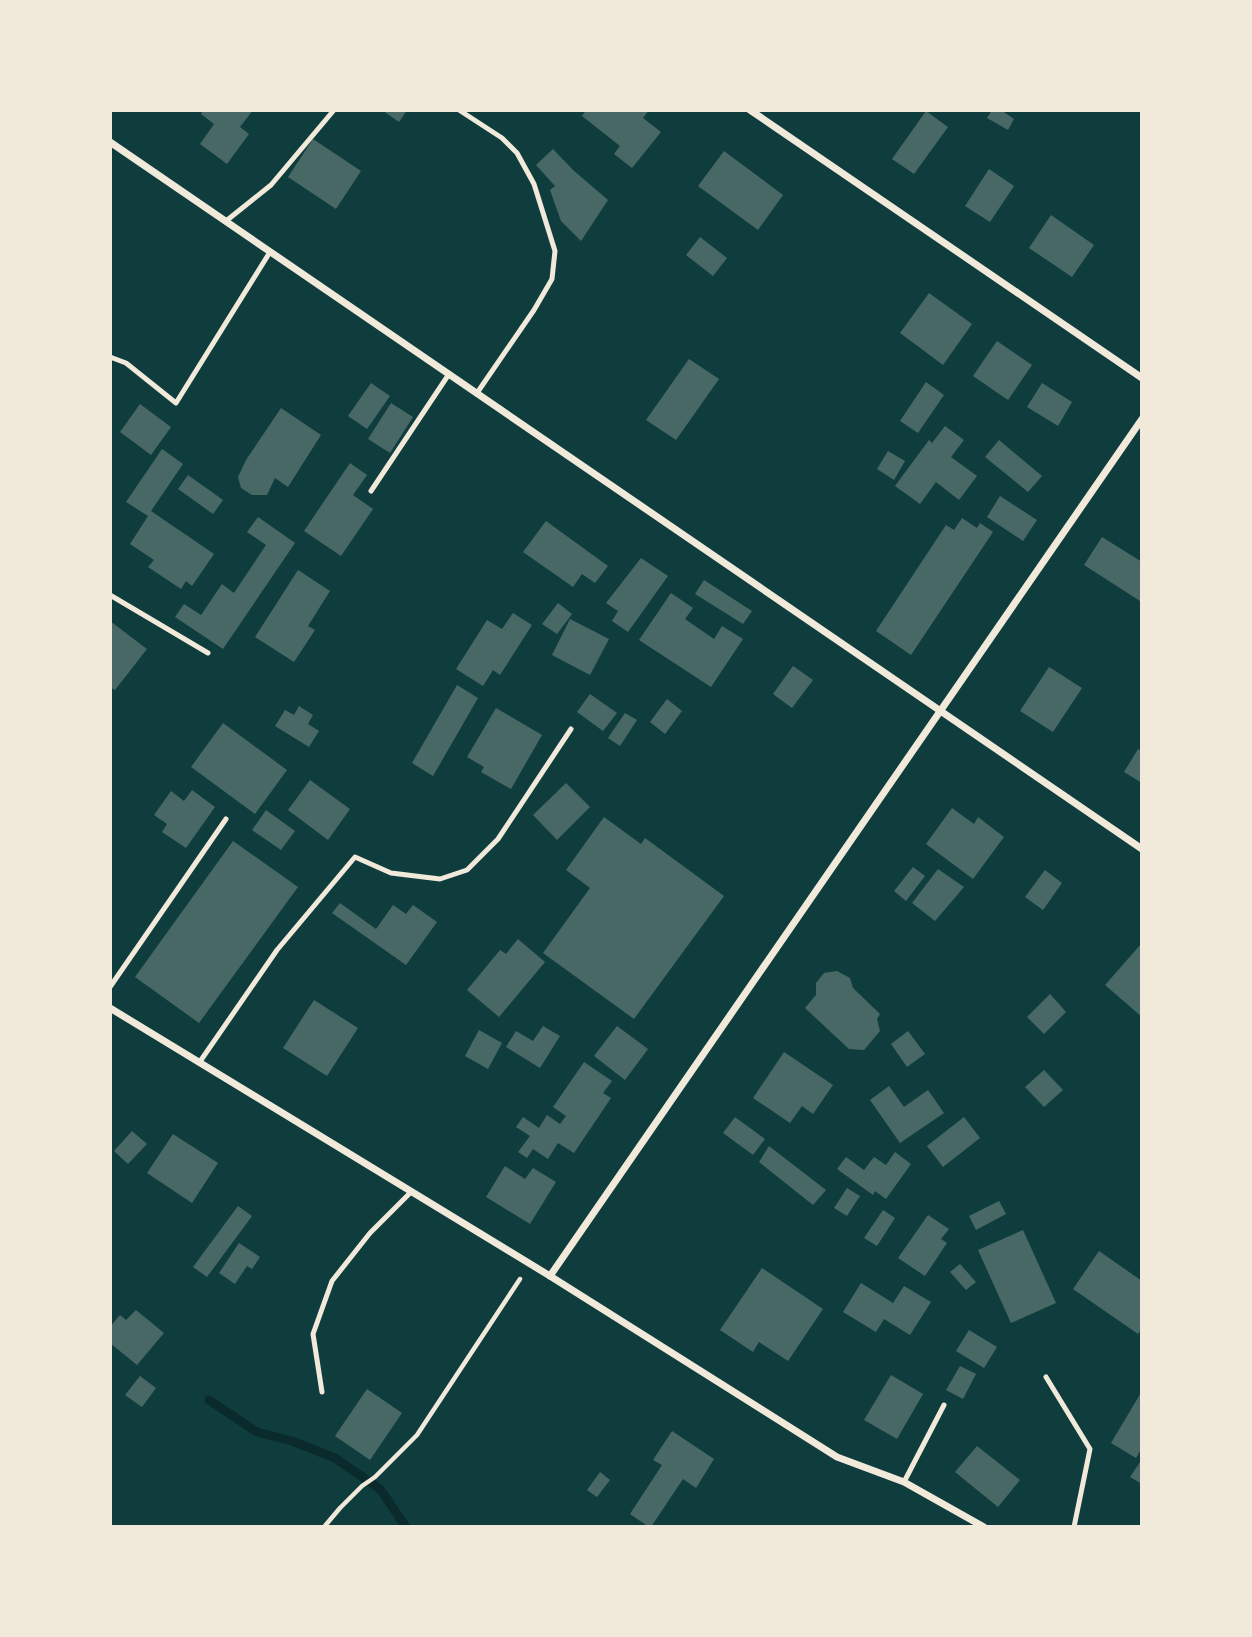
<svg xmlns="http://www.w3.org/2000/svg" width="1252" height="1637" font-family="Lora,serif">
<rect width="100%" height="100%" fill="#0f3d3e"/>
<g fill="none" stroke-linecap="round" stroke-linejoin="round">
<path stroke="#0a2a2b" stroke-width="9" d="M209 1400 257 1432 292 1441 335 1458 380 1489 406 1527"/>
</g>
<g fill="#486865">
<path d="M203 110H253L240 127 249 134 227 164 200 144 214 124 201 114Z"/>
<path d="M382 110H407L399 122Z"/>
<path d="M586 110H649L643 118 661 132 632 168 614 154 620 146 582 116Z"/>
<path d="M992 110H1001L1014 119 1008 130 987 118Z"/>
<path d="M926 111 948 127 914 174 892 159Z"/>
<path d="M313 139 361 171 336 209 288 177Z"/>
<path d="M553 149 573 170 608 200 581 241 561 221 550 190 555 186 536 165Z"/>
<path d="M724 151 783 195 758 230 698 186Z"/>
<path d="M989 169 1014 186 990 222 965 206Z"/>
<path d="M1051 215 1094 245 1072 277 1029 248Z"/>
<path d="M700 237 727 258 713 276 686 255Z"/>
<path d="M929 293 972 324 943 365 900 333Z"/>
<path d="M997 341 1032 365 1008 400 973 376Z"/>
<path d="M689 359 719 379 676 440 646 420Z"/>
<path d="M926 382 944 395 918 433 900 421Z"/>
<path d="M371 383 390 396 367 429 348 416Z"/>
<path d="M1042 383 1072 402 1058 426 1027 407Z"/>
<path d="M391 403 413 417 390 453 368 439Z"/>
<path d="M140 404 171 427 151 455 120 432Z"/>
<path d="M281 408 321 435 288 487 275 478 267 495H252L241 488 238 477 246 460Z"/>
<path d="M945 426 964 440 951 457 977 476 959 500 936 482 920 504 895 486 929 440 932 443Z"/>
<path d="M999 440 1042 476 1028 492 985 457Z"/>
<path d="M162 449 183 464 151 511 214 554 192 586 186 581 181 589 148 567 154 560 130 544 148 516 126 502Z"/>
<path d="M888 451 905 461 894 480 877 469Z"/>
<path d="M350 463 367 475 353 495 373 509 341 556 304 531Z"/>
<path d="M188 475 223 500 213 514 178 489Z"/>
<path d="M1000 496 1037 520 1023 541 987 517Z"/>
<path d="M258 517 295 543 223 649 175 617 184 604 201 615 222 584 234 593 266 545 247 532Z"/>
<path d="M962 518 977 528 980 523 993 532 911 655 876 631 946 525 954 530Z"/>
<path d="M546 521 608 566 595 583 582 574 573 587 523 552Z"/>
<path d="M1102 537 1142 562 1140 601 1084 565Z"/>
<path d="M641 558 668 576 628 632 612 621 618 611 606 603Z"/>
<path d="M298 570 330 591 308 626 315 630 294 662 255 637Z"/>
<path d="M704 580 752 611 743 624 695 594Z"/>
<path d="M671 593 693 608 685 619 714 639 722 626 743 639 711 687 639 640Z"/>
<path d="M558 603 572 614 557 634 542 624Z"/>
<path d="M513 613 532 625 500 675 493 670 483 686 456 669 487 620 502 629Z"/>
<path d="M570 619 609 639 590 675 552 655Z"/>
<path d="M110 621 147 649 115 690 110 687Z"/>
<path d="M793 666 813 680 792 708 773 694Z"/>
<path d="M1049 667 1082 688 1053 732 1020 711Z"/>
<path d="M457 685 478 698 433 776 412 763Z"/>
<path d="M590 694 617 713 603 731 577 712Z"/>
<path d="M667 699 682 711 665 734 650 722Z"/>
<path d="M299 706 313 715 308 724 319 731 309 747 275 726 285 710 294 715Z"/>
<path d="M496 708 542 735 511 789 481 772 484 767 467 757Z"/>
<path d="M625 713 637 720 620 746 608 738Z"/>
<path d="M223 723 287 770 255 814 191 767Z"/>
<path d="M1138 749 1142 751V783L1124 772Z"/>
<path d="M310 780 350 809 328 840 288 810Z"/>
<path d="M566 783 590 807 557 840 533 815Z"/>
<path d="M192 790 215 807 186 848 162 832 167 824 154 815 171 791 184 801Z"/>
<path d="M952 808 974 824 978 817 1004 837 973 879 926 844Z"/>
<path d="M266 810 295 831 281 850 252 830Z"/>
<path d="M604 817 641 844 645 838 724 896 634 1019 543 953 590 888 566 870Z"/>
<path d="M233 841 298 887 199 1023 135 977Z"/>
<path d="M913 867 925 876 906 901 894 891Z"/>
<path d="M938 869 964 887 935 921 912 903Z"/>
<path d="M1045 870 1062 883 1043 910 1025 897Z"/>
<path d="M340 903 376 929 393 905 406 914 413 905 437 922 406 965 332 913Z"/>
<path d="M518 939 545 962 499 1017 467 990 500 950 506 954Z"/>
<path d="M1142 943V1017L1105 985Z"/>
<path d="M837 971 850 978 853 988 880 1014 877 1019 880 1031 864 1050 849 1049 805 1008 816 995V983L824 973Z"/>
<path d="M1050 994 1066 1012 1044 1034 1027 1017Z"/>
<path d="M314 1000 358 1028 327 1076 283 1048Z"/>
<path d="M543 1026 560 1036 540 1068 506 1047 516 1031 533 1041Z"/>
<path d="M617 1026 648 1049 625 1080 594 1056Z"/>
<path d="M479 1030 502 1043 488 1069 465 1056Z"/>
<path d="M908 1031 925 1054 907 1067 891 1044Z"/>
<path d="M784 1052 833 1085 813 1114 802 1106 790 1123 753 1098Z"/>
<path d="M584 1062 612 1081 603 1093 611 1098 574 1153 558 1143 548 1159 533 1149 527 1158 518 1152 530 1136 516 1127 523 1117 539 1128 547 1115 560 1124 566 1116 553 1107Z"/>
<path d="M1044 1070 1063 1090 1044 1107 1025 1087Z"/>
<path d="M889 1086 904 1107 928 1090 944 1113 900 1143 870 1100Z"/>
<path d="M735 1117 765 1139 753 1155 723 1133Z"/>
<path d="M964 1117 980 1138 943 1167 927 1146Z"/>
<path d="M132 1131 147 1144 128 1164 114 1151Z"/>
<path d="M173 1134 218 1163 192 1203 147 1173Z"/>
<path d="M769 1146 826 1190 813 1205 759 1162Z"/>
<path d="M895 1152 911 1164 886 1199 875 1191 873 1195 837 1169 846 1157 864 1170 874 1157 886 1165Z"/>
<path d="M505 1166 525 1179 533 1168 556 1182 530 1224 486 1197Z"/>
<path d="M847 1188 860 1196 847 1216 834 1208Z"/>
<path d="M999 1201 1006 1214 976 1230 969 1216Z"/>
<path d="M238 1206 252 1216 207 1277 193 1267Z"/>
<path d="M883 1210 895 1218 877 1246 864 1238Z"/>
<path d="M928 1215 949 1229 941 1239 947 1243 925 1276 898 1258Z"/>
<path d="M1023 1230 1056 1303 1011 1323 978 1250Z"/>
<path d="M239 1243 260 1257 252 1269 247 1266 235 1284 219 1273Z"/>
<path d="M1099 1251 1142 1281V1328L1138 1334 1073 1289Z"/>
<path d="M960 1264 976 1282 966 1290 950 1272Z"/>
<path d="M762 1268 823 1309 788 1361 759 1342 753 1352 720 1330Z"/>
<path d="M861 1283 893 1303 904 1286 931 1302 910 1335 884 1319 876 1332 843 1312Z"/>
<path d="M136 1310 164 1333 137 1365 110 1343V1327L120 1315 126 1320Z"/>
<path d="M969 1330 997 1347 984 1368 956 1351Z"/>
<path d="M960 1366 976 1374 963 1399 946 1390Z"/>
<path d="M891 1375 923 1394 897 1439 864 1420Z"/>
<path d="M140 1376 156 1388 142 1407 125 1395Z"/>
<path d="M367 1389 402 1413 370 1460 335 1436Z"/>
<path d="M1142 1391V1448L1136 1458 1111 1443Z"/>
<path d="M672 1431 714 1459 696 1488 683 1479 651 1527H649L630 1514 662 1465 653 1460Z"/>
<path d="M977 1446 1020 1480 998 1507 955 1472Z"/>
<path d="M1142 1459V1484L1130 1477Z"/>
<path d="M600 1472 610 1480 597 1497 587 1490Z"/>
</g>
<g fill="none" stroke-linecap="round" stroke-linejoin="round">
<path stroke="#f1e9da" stroke-width="4.5" d="M324 1527 340 1508 362 1486 375 1477 417 1435 520 1279"/>
<g stroke="#f1e9da" stroke-width="5">
<path d="M459 110 502 138 517 153 534 184 555 251 552 279 534 310 477 393"/>
<path d="M226 221 271 185 334 110"/>
<path d="M110 357 126 363 176 403 270 252"/>
<path d="M371 491 449 374"/>
<path d="M110 595 208 653"/>
<path d="M110 987 226 819"/>
<path d="M199 1063 277 950 355 857 391 873 440 879 467 870 498 839 571 729"/>
<path d="M1046 1377 1090 1449 1074 1527"/>
<path d="M322 1392 313 1334 332 1281 370 1233 411 1192"/>
<path d="M904 1482 944 1405"/>
</g>
<g stroke="#f1e9da" stroke-width="7">
<path d="M750 110 1142 378"/>
<path d="M110 142 1142 849"/>
<path d="M110 1008 550 1276 837 1457 904 1482 984 1527"/>
<path d="M550 1276 1142 419"/>
</g>
</g>
<rect width="1252" height="1637" fill="none" stroke="#f1e9da" stroke-width="224"/>
</svg>
